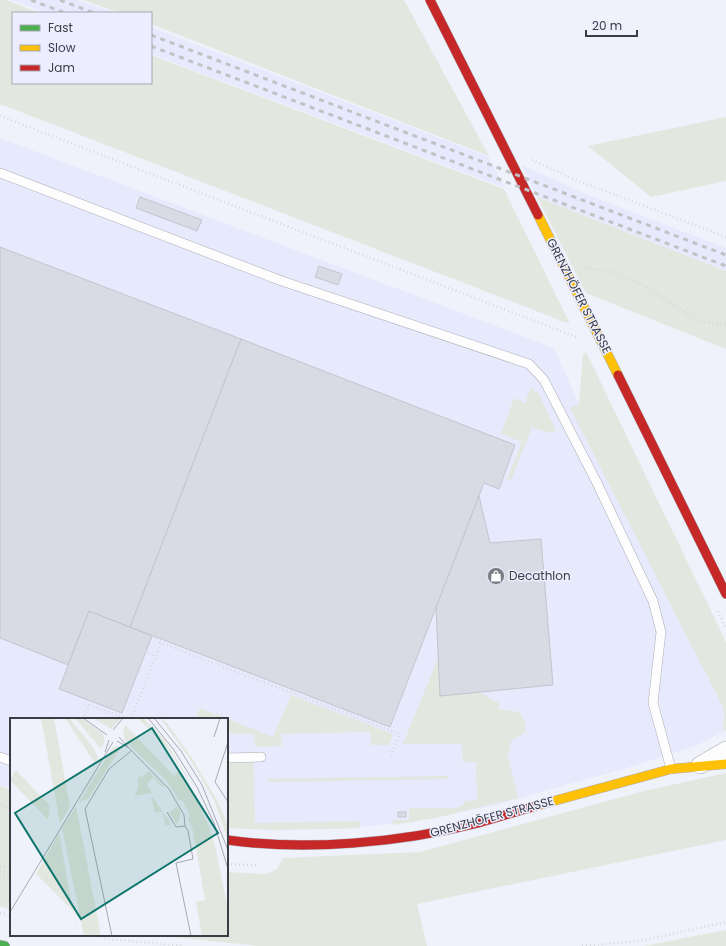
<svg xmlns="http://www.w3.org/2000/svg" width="726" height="946" font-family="Poppins,sans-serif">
<rect width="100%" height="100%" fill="#f0f2fb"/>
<g fill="#e7eafd">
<path d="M12 0H78L114 13H45Z"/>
<path d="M151 27 489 157 505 188 151 54Z"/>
<path d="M0 138 554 348 579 404 571 408 724 709 723 732 696 746 630 767 492 806 412 822 340 829 275 830 227 828V719H11V789L0 785Z"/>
<path d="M522 165 588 195 726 248V271L537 197Z"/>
</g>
<g fill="#e2e7df">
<path d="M0 0H6L40 13H13V83H151V55L504 189 570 324 0 104Z"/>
<path d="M83 0H404L489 156 151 24V13H120Z"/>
<path d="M726 117V181L651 197 588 146Z"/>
<path d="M537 197 726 271V349L586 293Z"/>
<path d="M586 352 726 642V730L723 732 724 709 570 408 579 404 583 355Z"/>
<path d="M531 387 539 394 556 431 550 433 532 427 511 480 507 479 522 442 501 434 514 398 525 403Z"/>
<path d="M442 648 464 684 499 703V709L519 712 525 721V732L511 741 508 757 518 798 440 817 393 825V820H409V808H456L464 805V801L477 800 476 762H463L462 744H403Z"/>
<path d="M291 695 393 734 389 745H371L370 732 281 734 282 746 255 747 254 734H227V719H195L200 708 273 737Z"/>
<path d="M227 763H252L254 765 255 823 360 821V828L275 830 227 828Z"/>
<path d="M726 773V840L417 904 427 946H258L155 935H227V872L266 874 277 869 283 858 420 852 644 791Z"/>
<path d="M448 776V779L267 782 268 779Z"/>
<path d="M0 786 11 790V910L0 906Z"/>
<path d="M726 930V946H644Z"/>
</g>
<g fill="#d8dae4" stroke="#c4c5cd">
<path d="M140 197 202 220 197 231 136 208Z"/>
<path d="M0 247 241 339 130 627 89 611 68 665 0 638Z"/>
<path d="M319 266 342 274 338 285 315 277Z"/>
<path d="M241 339 515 445 499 489 484 483 390 727 130 627Z"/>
<path d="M479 496 490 543 541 539 553 685 440 696 436 608Z"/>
<path d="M89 611 152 636 122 713 59 689Z"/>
<rect x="398" y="812" width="8" height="5"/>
</g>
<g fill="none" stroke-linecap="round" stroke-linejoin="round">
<g stroke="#acadb4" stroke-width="10">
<g id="lane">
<path d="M0 173 279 280 529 364 544 380 596 481 653 601 661 632 653 703 671 769"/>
<path d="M0 757 11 761"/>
<path d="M227 758 261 757"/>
</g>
</g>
<g stroke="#acadb4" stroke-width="18">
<path id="street" d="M700 765 726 750"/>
</g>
<g stroke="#acadb4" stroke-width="10">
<path id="fast" d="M0 945 5 946"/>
</g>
<g stroke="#acadb4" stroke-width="10">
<g id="slow">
<path d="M538 215 618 375"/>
<path d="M539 805 671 769 726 764"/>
</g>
</g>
<g stroke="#acadb4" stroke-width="10">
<g id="jam">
<path d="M430 0 538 215"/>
<path d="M618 375 726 594"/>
<path d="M227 840C306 851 400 843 478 823 498 817 519 811 539 805"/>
</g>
</g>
<g stroke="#d8d8db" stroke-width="2.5" stroke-dasharray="1 3" stroke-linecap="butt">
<path d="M0 116 579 338"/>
<path d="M532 160 571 178 726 237"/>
<path d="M586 268 613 272 643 285 698 321 726 325"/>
<path d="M718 611 726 629"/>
<path d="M155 637 154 639 161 643"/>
<path d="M145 652 156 656"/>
<path d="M89 705 128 719"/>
<path d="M84 716 91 701"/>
<path d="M131 719 161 643 400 734 391 756"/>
<path d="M0 804 11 808"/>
<path d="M227 864 256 865"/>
<path d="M0 866 11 868"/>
<path d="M0 871 11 873"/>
<path d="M0 875 11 878"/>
<path d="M0 913 11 916"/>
<path d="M93 935 109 939 184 946"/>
<path d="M582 946 640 941 726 922"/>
</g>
<use href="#lane" stroke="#fdfdfe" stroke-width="9"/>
<use href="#street" stroke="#fdfdfe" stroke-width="17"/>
<use href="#fast" stroke="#4caf50" stroke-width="9"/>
<use href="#slow" stroke="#ffc107" stroke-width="9"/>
<use href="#jam" stroke="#c62828" stroke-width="9"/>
<g stroke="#c2c2c5" stroke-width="3" stroke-dasharray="5 5" stroke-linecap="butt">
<path d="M31 0 65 13"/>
<path d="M60 0 94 13"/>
<path d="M151 35 726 255"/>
<path d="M151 46 726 266"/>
</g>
</g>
<defs>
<g id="shop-disc" transform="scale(0.9)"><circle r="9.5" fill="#7a7c84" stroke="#eceeff"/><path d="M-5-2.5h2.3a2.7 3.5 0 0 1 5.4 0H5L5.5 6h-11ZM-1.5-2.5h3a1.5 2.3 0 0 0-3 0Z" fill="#fff"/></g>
</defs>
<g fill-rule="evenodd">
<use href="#shop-disc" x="496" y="576"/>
</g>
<g text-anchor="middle" stroke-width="3" stroke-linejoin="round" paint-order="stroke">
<g font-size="12" fill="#3b3c44" stroke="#eceeff">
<text transform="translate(579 296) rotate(63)" y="4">GRENZHÖFER STRASSE</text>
<text transform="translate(492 817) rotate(-15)" y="4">GRENZHÖFER STRASSE</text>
</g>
<g font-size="12" fill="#3b3c44" stroke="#eceeff" text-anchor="start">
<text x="509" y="580">Decathlon</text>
</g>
</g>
<g transform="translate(10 718)">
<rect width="218" height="218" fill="#f0f2fb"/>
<path d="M31 0H44L60 89 50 105ZM55 0H59L83 29 88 39 85 45ZM65 0H71L92 15 95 23 91 31ZM83 0H111L101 11ZM128 0H133L154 21 189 77 157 30ZM150 0 157 5 182 40 208 84 218 107V122L204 82 178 38ZM115 7 164 58 170 52 184 76 200 111 206 132 217 187 218 218H192L186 184 195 182 183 113 178 100 180 98 173 83 169 82 156 62 115 23 113 12ZM109 28 111 29 78 81 69 84 103 29ZM6 52 40 88 38 102 0 62ZM139 53 155 69 151 68 143 59 137 66 142 75 124 78 128 71V59L134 58ZM158 73 171 95 167 107 159 94 167 89ZM141 77 160 104 162 115 160 107H155L153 94 145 95ZM66 88 91 218H74L52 110ZM49 115 59 171 69 218 63 193 26 156Z" fill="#e2e7df"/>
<path fill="none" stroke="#a8a9b2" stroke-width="1" d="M73 0 97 17M138 0 164 32 187 69 204 105 218 151M144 0 171 33 192 67 218 132M103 12 113 0M109 19 118 29M204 19 210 0M107 23 119 30 159 71 174 97 175 108M218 24 205 64 218 84M95 34 99 22M157 94 166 109 175 108M175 108 178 113 183 141 166 145 181 218M0 194 103 24M102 218 75 91 99 51 121 33"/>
<path fill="#0f766e" fill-opacity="0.15" stroke="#0f766e" stroke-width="2" d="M142 10 208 115 71 201 5 95Z"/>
<rect width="218" height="218" fill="none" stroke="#3b3c44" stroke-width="2"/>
</g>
<rect x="12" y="12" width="140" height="72" fill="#eceeff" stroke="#a5a7b4"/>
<rect x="20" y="25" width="20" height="6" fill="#4caf50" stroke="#a5a7b4"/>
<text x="48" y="32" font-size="12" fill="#3b3c44">Fast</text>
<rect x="20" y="45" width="20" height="6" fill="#ffc107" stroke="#a5a7b4"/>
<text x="48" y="52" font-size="12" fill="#3b3c44">Slow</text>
<rect x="20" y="65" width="20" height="6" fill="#c62828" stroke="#a5a7b4"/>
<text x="48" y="72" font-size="12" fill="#3b3c44">Jam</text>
<path d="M586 30v6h51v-6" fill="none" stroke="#3b3c44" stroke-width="2"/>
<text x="592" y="30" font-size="12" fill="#3b3c44" stroke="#eceeff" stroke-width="3" paint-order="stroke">20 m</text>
</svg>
